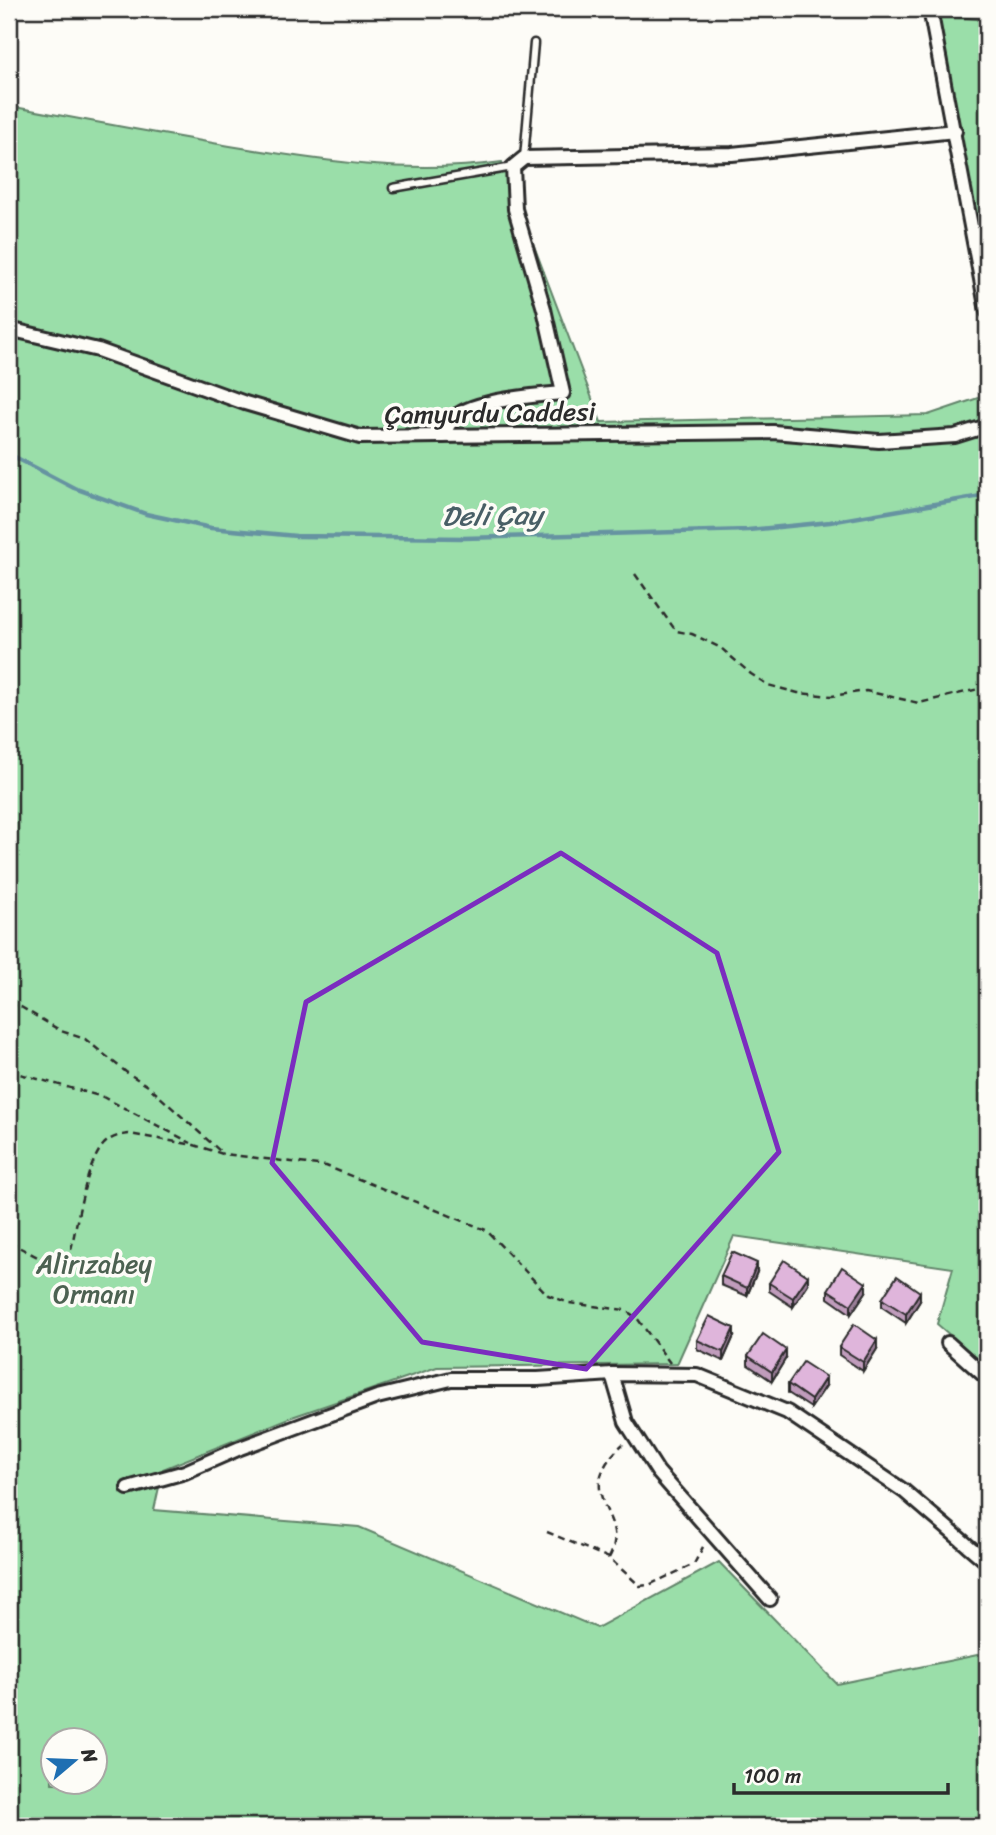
<svg xmlns="http://www.w3.org/2000/svg" width="996" height="1835" font-family="Sriracha,sans-serif">
<rect width="100%" height="100%" fill="#fdfcf7"/>
<filter id="ink" filterUnits="userSpaceOnUse"><feTurbulence type="fractalNoise" baseFrequency=".0143" numOctaves="2"/><feDisplacementMap in="SourceGraphic" scale="14" xChannelSelector="R" yChannelSelector="G"/><feConvolveMatrix kernelMatrix="1 2 1 2 8 2 1 2 1" color-interpolation-filters="sRGB"/></filter>
<g filter="url(#ink)">
<g fill="#9adea9" stroke="#62846a" stroke-width="2" fill-rule="evenodd">
<path d="M927 14 987 20V293Z"/>
<path d="M9 106C83 120 156 133 230 146 321 161 410 175 502 162L601 422 928 415 987 395V1367L937 1324 953 1268 734 1236 677 1364 437 1367 292 1417 163 1469 154 1510 359 1527 597 1628 719 1562 837 1684 987 1653V1826H9ZM52 1741H94V1783H52Z"/>
</g>
<g fill="none" stroke-linecap="round" stroke-linejoin="round">
<path stroke="#6693a1" stroke-width="4.5" d="M9 454 74 488 146 514 211 528 296 536 464 538 748 530 830 522 987 495"/>
<g stroke="#2b2b2b" stroke-width="11">
<g id="service">
<path d="M524 158 534 43"/>
<path d="M393 188 513 167"/>
</g>
</g>
<g stroke="#2b2b2b" stroke-width="18">
<g id="minor">
<path d="M930 9 987 311"/>
<path d="M9 329 98 350 245 403 360 437 773 432 879 441 955 436 987 426"/>
<path d="M443 436C446 429 450 422 455 417 474 400 537 395 563 393L544 309 515 209 513 167 524 158 732 154 955 131"/>
<path d="M948 1343 987 1378"/>
<path d="M612 1374 626 1422 658 1472 770 1599"/>
<path d="M128 1488 185 1472 240 1448 377 1397 451 1379H538L612 1374 697 1375 787 1412 904 1491 987 1562"/>
</g>
</g>
<g stroke="#2b2b2b" stroke-width="2.5" stroke-dasharray="7 5" stroke-linecap="butt">
<path d="M635 574 676 631 692 634 721 648 751 674 768 685 798 693 832 696 866 691 919 703 987 687"/>
<path d="M9 1004 21 1007 61 1031 85 1039 126 1072 148 1086 221 1152"/>
<path d="M9 1071 103 1097 191 1143"/>
<path d="M9 1243C28 1249 54 1274 70 1254 77 1225 85 1165 104 1144 111 1137 119 1135 129 1134L194 1145 223 1154 326 1166 486 1230 548 1295 569 1303 625 1310 637 1318 670 1363"/>
<path d="M547 1532 609 1558 640 1586 649 1585 694 1564 704 1545"/>
<path d="M609 1558C633 1514 567 1496 623 1444"/>
</g>
<use href="#service" stroke="#fdfcf7" stroke-width="6"/>
<use href="#minor" stroke="#fdfcf7" stroke-width="12"/>
</g>
<g fill="#c09cbc" stroke="#2b2b2b" stroke-width="2">
<path d="M757 1272 747 1296 721 1285V1276Z"/>
<path d="M769 1283 808 1284 793 1307 769 1291Z"/>
<path d="M828 1290 866 1292 851 1314 828 1298Z"/>
<path d="M882 1299 920 1301 906 1323 882 1307Z"/>
<path d="M734 1336 723 1361 697 1349V1340Z"/>
<path d="M839 1347 877 1349 863 1371 839 1355Z"/>
<path d="M748 1356 786 1358 772 1381 748 1365Z"/>
<path d="M788 1384 826 1386 811 1408 788 1393Z"/>
</g>
<g fill="#9c7f99" stroke="#2b2b2b" stroke-width="2">
<path d="M757 1263V1272L747 1296V1288Z"/>
<path d="M808 1276V1284L793 1307V1298Z"/>
<path d="M866 1283V1292L851 1314V1305Z"/>
<path d="M920 1292V1301L906 1323V1314Z"/>
<path d="M734 1328V1336L723 1361V1352Z"/>
<path d="M877 1340V1349L863 1371V1362Z"/>
<path d="M786 1350V1358L772 1381V1372Z"/>
<path d="M826 1377V1386L811 1408V1400Z"/>
</g>
<g fill="#dfb5db" stroke="#2b2b2b" stroke-width="2">
<path d="M732 1252 757 1263 747 1288 721 1276Z"/>
<path d="M784 1260 808 1276 793 1298 769 1283Z"/>
<path d="M842 1267 866 1283 851 1305 828 1290Z"/>
<path d="M897 1276 920 1292 906 1314 882 1299Z"/>
<path d="M709 1316 734 1328 723 1352 697 1340Z"/>
<path d="M854 1324 877 1340 863 1362 839 1347Z"/>
<path d="M763 1334 786 1350 772 1372 748 1356Z"/>
<path d="M803 1362 826 1377 811 1400 788 1384Z"/>
</g>
</g>
<path fill="none" stroke="#7b2cbf" stroke-width="5" stroke-linejoin="round" d="M561 853 717 953 779 1152 586 1369 422 1342 272 1163 306 1002Z"/>
<g text-anchor="middle" stroke-width="7" stroke-linejoin="round" paint-order="stroke">
<g font-size="26" fill="#2b2b2b" stroke="#fdfcf7">
<text transform="translate(490 413) rotate(-1)" y="9">Çamyurdu Caddesi</text>
</g>
<g font-size="26" fill="#4c6151" stroke="#fdfcf7">
<text x="94" y="1273">Alirızabey<tspan x="94" dy="30">Ormanı</tspan></text>
</g>
<g font-size="28" font-style="italic" fill="#495f66" stroke="#fdfcf7">
<text transform="translate(492 515) rotate(-1)" y="10">Deli Çay</text>
</g>
</g>
<rect width="996" height="1835" fill="none" stroke="#fdfcf7" stroke-width="35"/>
<rect x="18" y="18" width="961" height="1800" fill="none" stroke="#2b2b2b" stroke-width="2.5" filter="url(#ink)"/>
<g transform="translate(74 1761) rotate(71)"><circle r="33" fill="#fdfcf7" stroke="#a9a8a5" stroke-width="2"/>
<path d="M0-5L12 26L0 18L-12 26Z" fill="#1f6fb2"/>
<text y="-10" font-size="19" font-weight="bold" text-anchor="middle" fill="#2b2b2b">N</text>
</g>
<path d="M734 1783v10h214v-10" fill="none" stroke="#2b2b2b" stroke-width="3.5"/>
<text x="744" y="1783" font-size="21" fill="#2b2b2b" stroke="#fdfcf7" stroke-width="5" paint-order="stroke">100 m</text>
</svg>
